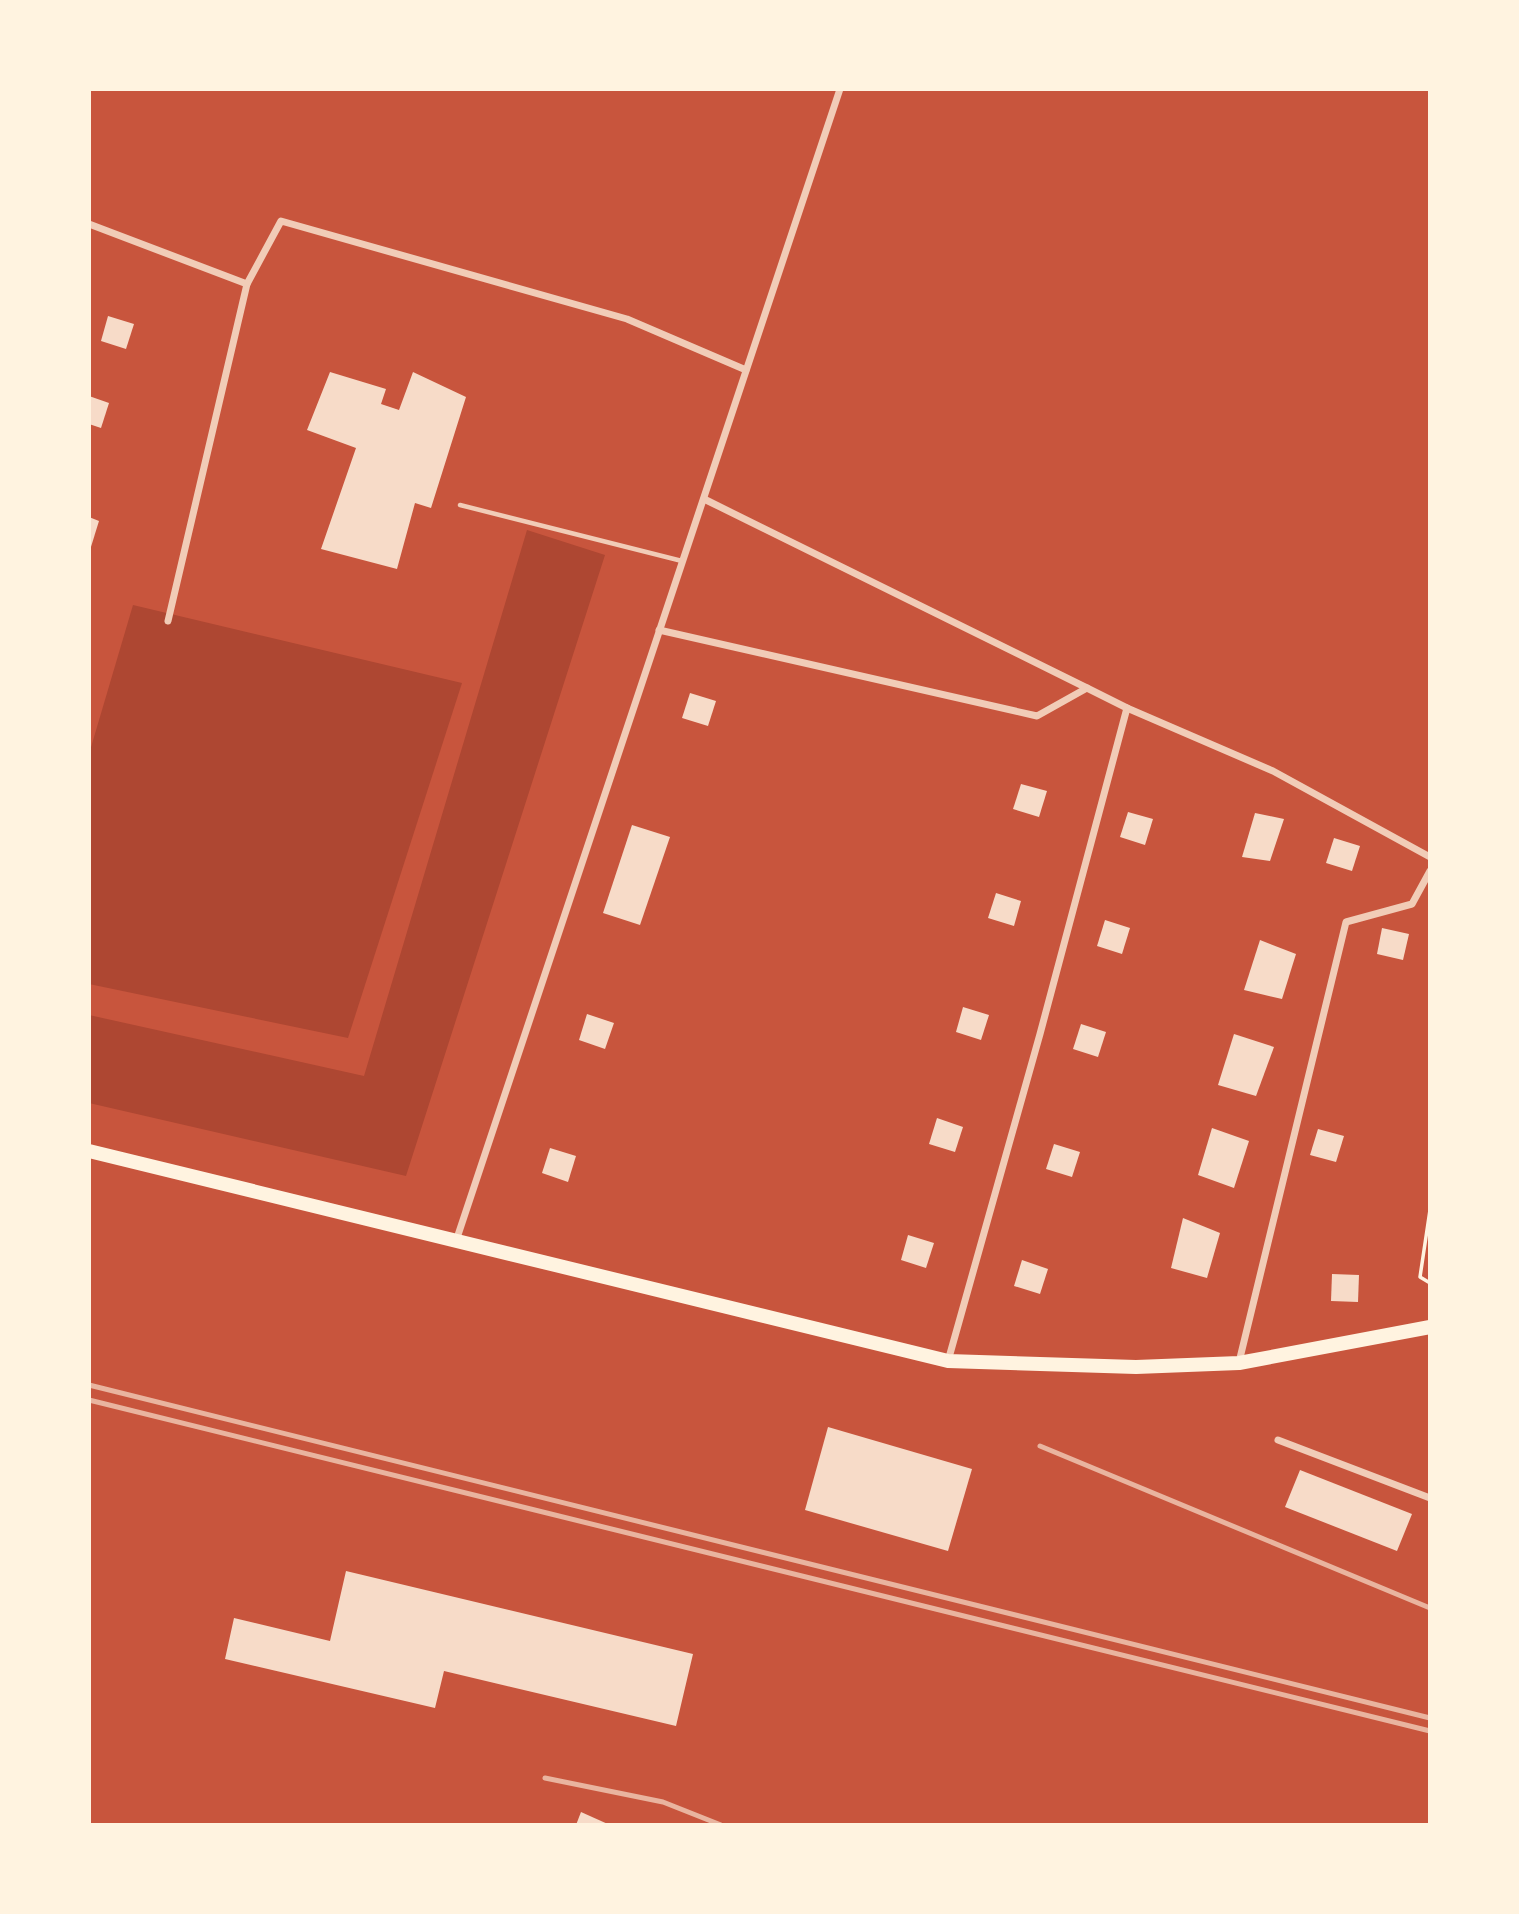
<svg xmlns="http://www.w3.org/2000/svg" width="1519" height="1914" font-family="'Source Sans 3',sans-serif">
<rect width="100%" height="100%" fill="#c8553d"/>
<g fill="#ae4732">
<path d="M527 530 605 555 406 1176 89 1103V1015L364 1076Z"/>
<path d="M133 605 462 683 348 1038 89 984V754Z"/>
</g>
<g fill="#f7dbc8">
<path d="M108 316 134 324 126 349 101 341Z"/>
<path d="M330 372 386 389 381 404 399 410 413 372 466 397 431 508 415 503 397 569 321 549 356 448 307 430Z"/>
<path d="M89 396 109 403 101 428 89 424Z"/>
<path d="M89 517 99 521 90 550H89Z"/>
<path d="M690 693 716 701 708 726 682 718Z"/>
<path d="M1021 784 1047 791 1039 817 1013 809Z"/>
<path d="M1128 812 1153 819 1145 845 1120 837Z"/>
<path d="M1255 813 1284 819 1270 861 1242 857Z"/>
<path d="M632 825 670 837 640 925 603 913Z"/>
<path d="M1334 838 1360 846 1352 871 1326 863Z"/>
<path d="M996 893 1021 901 1014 926 988 918Z"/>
<path d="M1105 920 1130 928 1122 954 1097 946Z"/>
<path d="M1382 928 1409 934 1403 960 1377 954Z"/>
<path d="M1260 940 1296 954 1282 999 1244 990Z"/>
<path d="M963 1007 989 1015 981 1040 956 1032Z"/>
<path d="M587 1014 614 1023 605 1049 579 1040Z"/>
<path d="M1081 1024 1106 1032 1098 1057 1073 1049Z"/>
<path d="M1234 1034 1274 1047 1256 1096 1218 1085Z"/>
<path d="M937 1118 963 1127 955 1152 929 1144Z"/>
<path d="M1212 1128 1249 1141 1234 1188 1198 1175Z"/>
<path d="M1318 1129 1344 1136 1336 1162 1310 1155Z"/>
<path d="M1054 1144 1080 1152 1072 1177 1046 1169Z"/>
<path d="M550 1148 576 1156 568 1182 542 1173Z"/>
<path d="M1183 1218 1220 1233 1207 1278 1171 1268Z"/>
<path d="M908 1235 934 1243 926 1268 901 1260Z"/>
<path d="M1022 1260 1048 1269 1040 1294 1014 1286Z"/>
<path d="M1332 1274 1359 1275 1358 1302 1331 1301Z"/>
<path d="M828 1427 972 1469 948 1551 805 1510Z"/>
<path d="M1300 1470 1412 1514 1397 1551 1285 1507Z"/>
<path d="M346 1571 693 1654 676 1726 444 1671 435 1708 225 1659 234 1618 330 1641Z"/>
<path d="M581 1812 610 1825H576Z"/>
</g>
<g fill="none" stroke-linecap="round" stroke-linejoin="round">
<path stroke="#fff3e0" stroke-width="3.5" d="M1430 1210 1420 1277 1430 1283"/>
<path stroke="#f1ccb7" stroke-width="4.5" d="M460 505 682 561"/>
<g stroke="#f1ccb7" stroke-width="7">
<path d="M89 224 247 284 281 221 627 319 746 370"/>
<path d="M704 499 1087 688"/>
<path d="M168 621 247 284"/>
<path d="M659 630 1037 716 1087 688 1127 708 1273 771 1430 857"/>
<path d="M456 1241 840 89"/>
<path d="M948 1361 1040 1034 1127 708"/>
<path d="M1239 1362 1346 922 1412 904 1430 871"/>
<path d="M1278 1440 1430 1498"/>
</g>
<path stroke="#fff3e0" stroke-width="14" d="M89 1151 948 1361 1136 1367 1239 1363 1430 1327"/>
<g stroke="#e9b49f" stroke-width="5">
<path d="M89 1385 1430 1718"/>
<path d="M89 1400 1430 1731"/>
<path d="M1040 1446 1430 1608"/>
<path d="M545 1778 663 1802 721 1825"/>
</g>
</g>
<rect width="1519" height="1914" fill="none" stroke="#fff3e0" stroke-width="182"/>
</svg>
